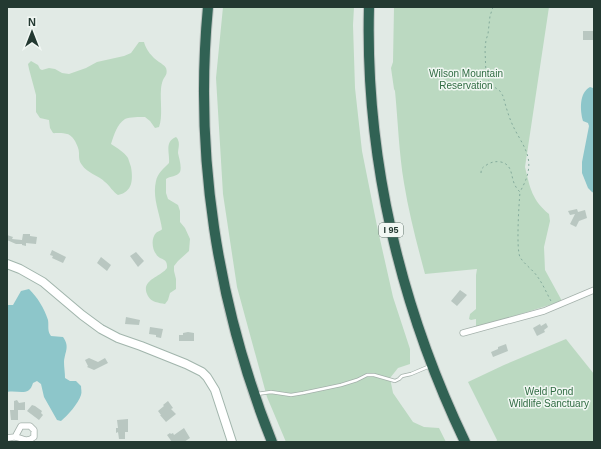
<svg xmlns="http://www.w3.org/2000/svg" width="601" height="449" font-family="Helvetica,sans-serif">
<rect width="100%" height="100%" fill="#e1eae5"/>
<g fill="#bbd9c1">
<path d="M223 7H354L353 25 355 88 362 151 377 226 393 297 410 349V364L398 368 390 378 393 393 413 422 424 427 439 428 446 442H286L267 397 237 287 223 194 216 78Z"/>
<path d="M394 7H549L525 167C530 188 532 200 549 214L550 221 544 247 545 270 562 301 476 328V319L471 320 469 319 470 314 476 309V275L477 269 425 274C417 244 409 214 404 183 399 153 398 122 395 91L394 89 391 68 393 62Z"/>
<path d="M139 42H144C146 50 152 57 159 62 162 64 164 65 166 68 168 74 165 76 163 80 162 82 161 87 161 89 160 100 163 117 159 127L155 128 150 121 145 117C139 117 130 117 125 119 117 124 114 135 111 144 117 148 124 152 128 158 129 161 130 164 131 167 133 179 133 192 118 195 113 192 110 186 105 182 98 175 87 173 82 165 79 161 79 158 79 153 79 149 77 145 75 141 69 131 64 134 53 133L50 128 49 120 40 118 36 112V95L29 69 28 64 31 61 38 65 40 69 42 70 49 68 55 69 62 73 69 74 86 68 97 62 124 56 131 53Z"/>
<path d="M176 137C177 138 178 139 178 140 180 144 178 149 178 153 179 158 182 167 180 172 177 177 170 176 166 179V193L168 199 178 205 180 211V222L185 228 190 239 189 251 178 261 174 266V271L176 279V289L170 293 168 300 165 304C159 303 151 302 148 296 139 280 161 277 167 268 168 257 160 261 156 254 152 249 151 238 156 233 157 232 162 230 162 229 160 214 152 198 156 181 157 174 164 168 169 163 170 153 164 142 176 137Z"/>
<path d="M566 339 594 374V442H496L497 440 468 382 504 365Z"/>
</g>
<g fill="#8dc6ca">
<path d="M590 87 593 88 594 90V193L592 192 588 188 582 173V162L589 126 588 123 583 121C580 110 579 93 590 87Z"/>
<path d="M29 289C38 298 44 308 48 320 49 326 47 331 51 336L63 337C70 347 65 351 64 362 64 367 65 373 65 378L70 381H76L81 386C81 389 82 392 81 395 78 404 68 415 61 421L57 420 44 397 41 384 37 381 33 383C29 397 19 390 7 392V305H13L21 291Z"/>
</g>
<g fill="#b9c7c1">
<rect x="583" y="31" width="11" height="9"/>
<path d="M577 209 578 212 585 210 587 218 579 221 576 227 570 224 575 214 570 215 568 211Z"/>
<path d="M23 234H30V236L37 237 36 244 26 243V246L22 245V244H16L7 240V235L13 237 12 239 22 240Z"/>
<path d="M52 250 66 257 63 263 52 258 53 256 50 255Z"/>
<path d="M136 252 144 261 138 267 130 256Z"/>
<path d="M101 257 111 265 107 271 97 263Z"/>
<path d="M460 290 467 295 457 306 451 301Z"/>
<path d="M126 317 140 320 139 325 125 324Z"/>
<path d="M546 323 548 327 544 330 545 332 537 336 533 328 540 324 541 326Z"/>
<path d="M150 327 163 329 161 338 156 337V335L149 334Z"/>
<path d="M188 332 194 333V341H179V335H183V333Z"/>
<path d="M506 344 508 351 493 357 491 352 498 349V347Z"/>
<path d="M89 358 98 362 105 358 108 363 94 370 87 367 88 366 85 360Z"/>
<path d="M17 400 19 403 25 402V410H18V420H11L10 410H14V401Z"/>
<path d="M168 401 173 408 171 409 176 414 166 422 160 415H161L158 411 164 406 163 405Z"/>
<path d="M32 405 35 406 42 411 41 413 43 415 39 420 27 411Z"/>
<path d="M128 419V432H125V439H119L118 432 116 433V428H118L117 420Z"/>
<path d="M184 428 190 438 184 442H172L167 435 170 433 171 434 173 433 174 435Z"/>
</g>
<g fill="none" stroke-linecap="round" stroke-linejoin="round">
<g stroke="#a4b1ab" stroke-width="4">
<path id="lane" d="M257 394 271 392 291 395 303 393 341 385 357 380 367 375H374L395 381 399 379 402 376 411 374 430 366"/>
</g>
<g stroke="#a4b1ab" stroke-width="7">
<g id="street">
<path d="M463 333 544 311 594 290"/>
<path d="M7 438C9 438 12 437 14 437 23 437 24 444 34 437V430L30 426H21L15 437"/>
</g>
</g>
<g stroke="#a1b5ac" stroke-width="10">
<path id="secondary" d="M7 264 20 269 43 282 82 315 101 329 118 338 141 346 186 364 202 372 207 377 215 390 232 442"/>
</g>
<g stroke="#bdc4c1" stroke-width="12">
<g id="highway">
<path d="M208 7C194 155 217 304 272 442"/>
<path d="M369 7C365 158 400 306 465 442"/>
</g>
</g>
<g stroke="#84ab9c" stroke-width="1" stroke-dasharray="2 3" stroke-linecap="butt">
<path d="M493 7 490 16 488 34 486 40 485 49 486 75 490 84 500 91 503 96C506 107 509 118 514 128 521 142 532 155 528 172 527 179 523 186 520 192"/>
<path d="M481 173C481 167 484 167 488 164 492 162 496 161 501 162 514 165 510 178 516 187 517 189 519 191 520 192 519 203 516 249 520 257 524 264 532 269 537 276 543 284 547 294 552 303"/>
</g>
<use href="#lane" stroke="#fff" stroke-width="2.5"/>
<use href="#street" stroke="#fff" stroke-width="5.5"/>
<use href="#secondary" stroke="#fff" stroke-width="8"/>
<use href="#highway" stroke="#316254" stroke-width="10"/>
</g>
<g text-anchor="middle" stroke-width="3" stroke-linejoin="round" paint-order="stroke">
<rect fill="#f1f7f3" stroke="#61726b" stroke-width="1" x="379" y="223" width="24" height="14" rx="3"/>
<g font-size="9" font-weight="bold" fill="#233931">
<text x="391" y="233">I 95</text>
</g>
<g font-size="10" fill="#316c43" stroke="#f1f7f3">
<text x="466" y="77">Wilson Mountain<tspan x="466" dy="12">Reservation</tspan></text>
<text x="549" y="395">Weld Pond<tspan x="549" dy="12">Wildlife Sanctuary</tspan></text>
</g>
</g>
<rect width="601" height="449" fill="none" stroke="#233931" stroke-width="16"/>
<g transform="translate(32 32)" stroke="#f1f7f3" stroke-width="3" paint-order="stroke">
<path d="M0-3L7 15L0 10L-7 15Z" fill="#233931"/>
<text y="-6" font-size="11" font-weight="bold" text-anchor="middle" fill="#233931">N</text>
</g>
</svg>
